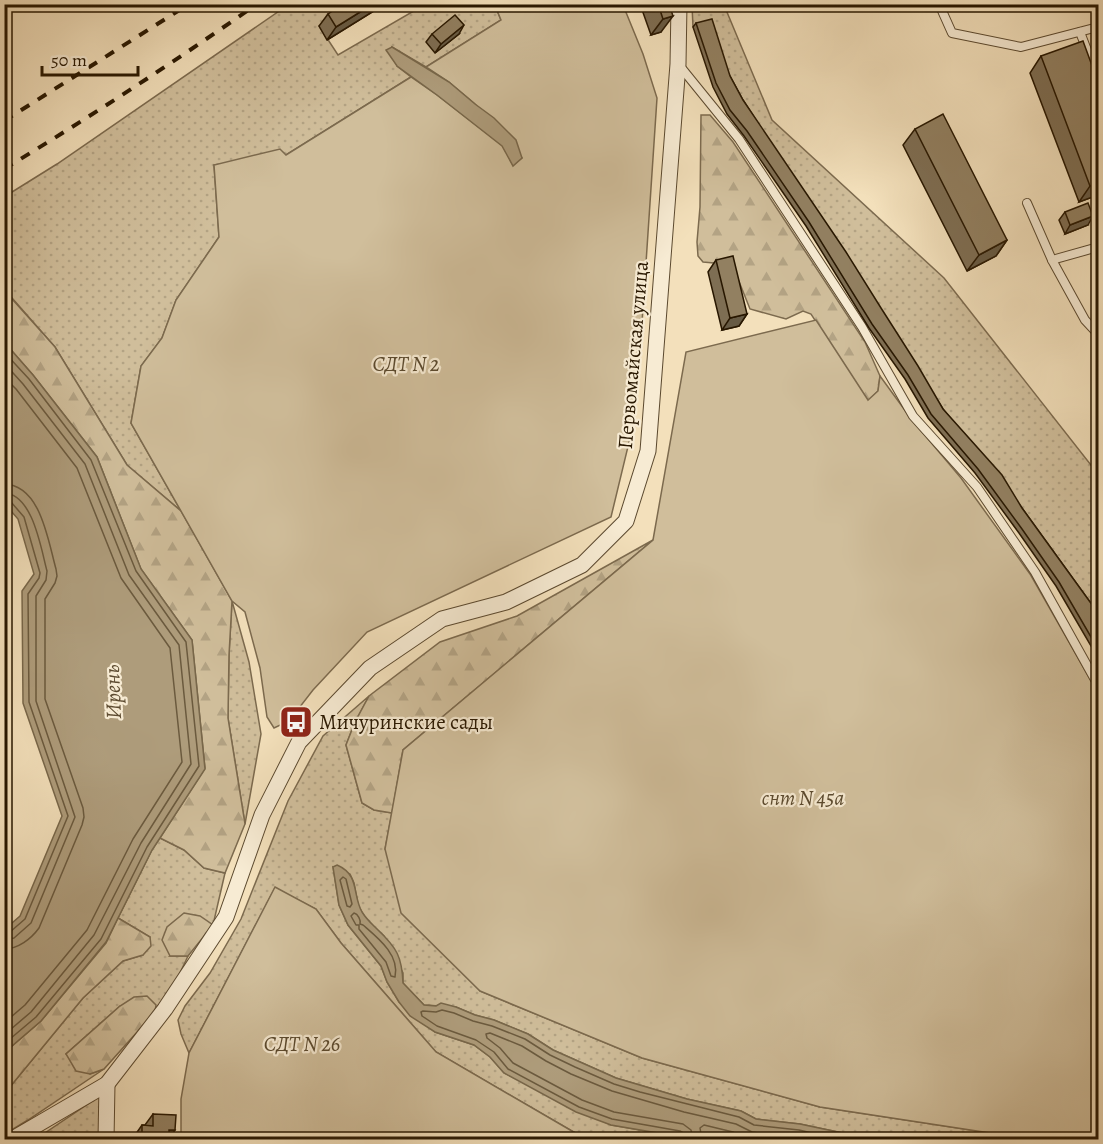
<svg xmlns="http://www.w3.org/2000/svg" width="1103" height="1144" font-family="Alegreya,serif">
<defs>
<pattern id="grass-dots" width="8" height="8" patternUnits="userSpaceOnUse" patternTransform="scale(1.5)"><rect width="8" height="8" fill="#d0be9b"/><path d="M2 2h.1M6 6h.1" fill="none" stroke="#b3a384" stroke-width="1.8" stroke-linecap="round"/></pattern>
<pattern id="forest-firs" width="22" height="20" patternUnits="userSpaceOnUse" patternTransform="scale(1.5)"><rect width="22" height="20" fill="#d0be9b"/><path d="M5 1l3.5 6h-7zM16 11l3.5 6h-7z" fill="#b3a384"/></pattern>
</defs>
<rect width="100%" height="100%" fill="#f3e0bb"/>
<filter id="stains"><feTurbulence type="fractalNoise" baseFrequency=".00333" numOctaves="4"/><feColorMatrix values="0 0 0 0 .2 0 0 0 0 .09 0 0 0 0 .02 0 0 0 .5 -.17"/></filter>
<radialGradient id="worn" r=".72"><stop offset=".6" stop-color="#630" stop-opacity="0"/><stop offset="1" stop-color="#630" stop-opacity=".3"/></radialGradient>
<g fill="url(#grass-dots)" stroke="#7c6a4e" stroke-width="1.5">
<path d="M288 5H355L319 26 338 55 424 5 471 8H496L501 20 426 67 392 47 397 66 411 77 286 155 214 165 219 237 176 300 162 338 141 366 131 423 181 511 127 465 55 347 5 290 4 197 57 164Z"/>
<path d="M692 5H724L772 120 944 278 1098 474V622L940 413 693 27Z"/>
<path d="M232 601 249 662 261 734 245 824 228 718 229 655Z"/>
<path d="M369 696 355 722 346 745 362 803 374 810 392 813 385 849 480 991 642 1058 820 1107 1029 1139H871L800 1124 756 1119 741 1111 687 1099 616 1078 553 1050 528 1034 494 1020 475 1015 456 1007 424 1005 403 983V973L384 936 366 919 358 905 354 883 350 874 333 867 339 905 348 925 381 966 387 982 399 1002 435 1032 474 1045 490 1057 504 1073 611 1125 693 1139 594 1140 577 1134 436 1052 341 943 316 909 275 888 189 1053 181 1034 178 1020 185 1006 210 973 241 919 288 801 323 736Z"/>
<path d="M160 838 184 850 204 868 225 873 213 925 170 956H188L169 996 155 1012 120 1006 66 1054 90 1074 104 1069 28 1120 5 1134V1093L83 998 123 961 143 955 150 937 118 918 152 850Z"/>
<path d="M103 1094 99 1139H36Z"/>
</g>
<g fill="url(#forest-firs)" stroke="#7c6a4e" stroke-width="1.5">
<path d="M701 115H710L733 142 865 342 880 376 878 391 868 401 811 314 803 311 786 319 750 309 736 274 725 264 703 262 698 256 697 242 700 207Z"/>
<path d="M4 290 55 347 127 465 181 511 232 601 229 655 228 718 245 824 225 873 204 868 184 850 160 838 205 768 192 640 141 569 97 457 33 375 5 343Z"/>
<path d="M653 540 403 750 392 813 374 810 362 803 346 745 355 722 369 696 440 642 517 616Z"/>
<path d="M184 913 200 916 213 925 188 956H170L162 940 167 927Z"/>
<path d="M118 918 150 937 151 946 143 955 123 961 83 998 5 1093V1052L41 1021 106 943Z"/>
<path d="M147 996 156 1005 155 1012 104 1069 90 1074 76 1071 66 1054 120 1006 134 997Z"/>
</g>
<g fill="#d0be9b" stroke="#7c6a4e" stroke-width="1.5">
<path d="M503 5H623L643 54 657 98 642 323 632 430 611 517 367 632 313 690 289 721 274 728 267 717 260 668 245 612 232 601 131 423 141 366 162 338 176 300 219 237 214 165 280 149 286 155 411 77 437 95 503 146 513 165 522 158 475 104 449 82 426 67 501 20 496 8Z"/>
<path d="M816 320 868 400 878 391 880 376 912 420 961 478 1030 574 1098 693V1139H1029L820 1107 642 1058 480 991 401 913 385 849 403 750 653 540 686 352Z"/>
<path d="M275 887 316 909 341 943 436 1052 577 1134 594 1139H181V1099L189 1053Z"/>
</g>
<g fill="#ae9c7b" stroke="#78674a" stroke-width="1.5">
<path d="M392 47 449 82 475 104 494 118 516 140 522 158 513 166 502 146 437 95 397 66 386 50Z"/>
<path d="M5 343 33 375 97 457 141 569 192 640 205 769 152 850 106 942 41 1021 5 1052V929L20 916 62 816 23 703 22 591 34 574 18 519 5 504Z"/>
<path d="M337 865C360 875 352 894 362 912 367 920 372 924 378 930 397 948 402 957 403 983L424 1005 436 1006 441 1003 456 1007 475 1015 494 1020 528 1034 553 1050 616 1078 687 1099 741 1111 756 1119 800 1124 871 1139H693L611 1125 576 1112 504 1073 490 1057 474 1045 435 1032 410 1016 399 1002 387 982 381 966 348 925 339 905 333 867Z"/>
</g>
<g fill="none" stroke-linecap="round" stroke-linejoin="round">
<g stroke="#6b5a3e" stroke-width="1.5">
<path d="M4 352 29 379 91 460 136 571 186 642 199 766 147 847 101 939 36 1017 4 1044"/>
<path d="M4 363 23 384 85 464 129 575 179 645 191 764 141 843 94 935 31 1012 4 1035"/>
<path d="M4 377 16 389 77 468 121 578 170 648 182 762 133 839 87 930 25 1005 4 1023"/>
<path d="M4 484C41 485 48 541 56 569L57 576 55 583 45 599V699L83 808 84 817 82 825 39 928C31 939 18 949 4 949"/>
<path d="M4 493C33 494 41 549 47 571L46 580 36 596V701L75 817 31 923 14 938 4 940"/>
<path d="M4 500 11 502 24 517 40 573 39 578 28 594 29 702 68 816 25 919 10 932 4 933"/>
<path d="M343 877 346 879 352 904 350 907 347 906 340 880Z"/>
<path d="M354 913C358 914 361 920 360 924L363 925C378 938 400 955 395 977L391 976 386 962 359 929V925H356L351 916Z"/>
<path d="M686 1140 685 1134 680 1131 612 1119 579 1107 508 1069 494 1052 476 1040 437 1026 422 1016 421 1012 423 1011 436 1012 442 1010 454 1013 473 1021 492 1026 525 1039 550 1055 575 1067 614 1084 640 1092 739 1117 754 1125 799 1130 842 1140"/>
<path d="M693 1140 691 1130 683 1124 614 1112 582 1100 513 1063 500 1048 487 1038 486 1034 490 1033 522 1046 546 1061 571 1074 612 1091 684 1112 736 1124 752 1132 808 1140"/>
<path d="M702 1140 700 1128 704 1125 733 1132 746 1140"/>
</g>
<g stroke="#5b492f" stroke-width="10">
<g id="service">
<path d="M939 4 952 33 1021 47 1098 27"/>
<path d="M1080 32 1098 79"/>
<path d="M679 65 739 139 862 327 913 416 977 487 1035 572 1098 685"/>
<path d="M1027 203 1052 260 1085 320 1098 334"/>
<path d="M1052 260 1098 247"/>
</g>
</g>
<g stroke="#5b492f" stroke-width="17">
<g id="minor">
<path d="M11 1140 107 1084 165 1009 226 917 262 815 299 742 370 668 442 619 506 602 582 565 626 521 648 451 678 64 679 4"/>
<path d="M106 1140 107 1084"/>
</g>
</g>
<use href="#service" stroke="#f7ebd3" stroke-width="8"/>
<use href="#minor" stroke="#f7ebd3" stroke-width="15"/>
<g stroke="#281700" stroke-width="4" stroke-dasharray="10 10" stroke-linecap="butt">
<path d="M4 121 189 4"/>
<path d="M4 169C90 117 174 62 257 4"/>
</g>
</g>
<g fill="#7e6e53" stroke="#281700" stroke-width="1.5">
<path d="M4 4H17L7 12 4 9Z"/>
<path d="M385 4 327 40 319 26 328 14Z"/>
<path d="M640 4H669L661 32 651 35Z"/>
<path d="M696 23 730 76 743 100 943 409 1022 508 1098 613V658L1056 586 1019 533 975 473 928 418 905 379 869 328 806 226 744 136 727 114 713 87 693 27Z"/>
<path d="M432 34H459L435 53 426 42Z"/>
<path d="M1041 56 1098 82V195L1079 202 1030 73Z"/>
<path d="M915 129 1007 240 996 256 967 271 903 145Z"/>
<path d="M1065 212 1088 225 1065 234 1059 220Z"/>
<path d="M716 260 747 314 739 326 722 330 708 272Z"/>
<path d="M153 1114 169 1139 133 1140V1138L142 1125H145Z"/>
</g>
<g fill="#665a44" stroke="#281700" stroke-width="1.5">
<path d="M12 4H17L7 12Z"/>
<path d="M373 4H385L327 40 336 27Z"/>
<path d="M673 16 661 32 651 35 663 19Z"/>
<path d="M464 25 459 34 435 53 441 44Z"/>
<path d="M1098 183V195L1079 202 1090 186Z"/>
<path d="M1093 216 1088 225 1065 234 1070 225Z"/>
<path d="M1007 240 996 256 967 271 979 255Z"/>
<path d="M747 314 739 326 722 330 730 318Z"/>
<path d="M169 1130H175L169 1140Z"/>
</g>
<g fill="#928061" stroke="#281700" stroke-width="1.5">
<path d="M343 4H373L336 27 328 14Z"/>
<path d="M658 4H669L673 16 663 19Z"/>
<path d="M455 15 464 25 441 44 432 34Z"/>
<path d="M712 19 730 76 743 100 846 252 881 308 918 366 943 409 1002 475 1022 508 1098 613V649L1059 582 1022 529 978 469 931 414 908 375 872 324 809 222 747 131 730 110 716 83 696 23Z"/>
<path d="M1083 41 1098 82V183L1090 186 1041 56Z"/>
<path d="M943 114 1007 240 979 255 915 129Z"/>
<path d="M1088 203 1093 216 1070 225 1065 212Z"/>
<path d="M733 256 747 314 730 318 716 260Z"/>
<path d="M153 1114 176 1115 175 1130H169V1140H142V1125L153 1126Z"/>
</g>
<defs>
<g id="bus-square" transform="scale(1.725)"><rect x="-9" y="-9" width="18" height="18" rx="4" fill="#8f2418" stroke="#f7ebd3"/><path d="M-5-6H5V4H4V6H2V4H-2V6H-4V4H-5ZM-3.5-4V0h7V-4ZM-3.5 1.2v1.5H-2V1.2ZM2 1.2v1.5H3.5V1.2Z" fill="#fff"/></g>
</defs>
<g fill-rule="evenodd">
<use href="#bus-square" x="296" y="722"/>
</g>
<g text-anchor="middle" stroke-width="4.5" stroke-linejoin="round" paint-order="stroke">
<g font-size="21" fill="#281700" stroke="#f7ebd3">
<text transform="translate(633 355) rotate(-85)" y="7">Первомайская улица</text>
</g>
<g font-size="21" font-style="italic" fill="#5a492e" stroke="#f7ebd3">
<text x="406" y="371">СДТ N 2</text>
<text x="803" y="805">снт N 45а</text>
<text x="302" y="1051">СДТ N 26</text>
</g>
<g font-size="21" fill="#281700" stroke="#f7ebd3" text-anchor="start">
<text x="319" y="729">Мичуринские сады</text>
</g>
<g font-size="22" font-style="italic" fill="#5e4c31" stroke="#f7ebd3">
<text transform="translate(112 692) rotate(-92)" y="8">Ирень</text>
</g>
</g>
<rect width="1103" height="1144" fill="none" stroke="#f3e0bb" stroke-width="24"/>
<rect x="6" y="6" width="1091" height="1132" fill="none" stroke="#281700" stroke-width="3"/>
<rect x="12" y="12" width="1079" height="1120" fill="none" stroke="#281700" stroke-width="1.5"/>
<path d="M42 66v9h96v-9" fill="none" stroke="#281700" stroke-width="3"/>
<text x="51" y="66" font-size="18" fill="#281700" stroke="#f7ebd3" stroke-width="4.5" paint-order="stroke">50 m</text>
<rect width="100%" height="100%" filter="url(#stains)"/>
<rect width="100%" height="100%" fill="url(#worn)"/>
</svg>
